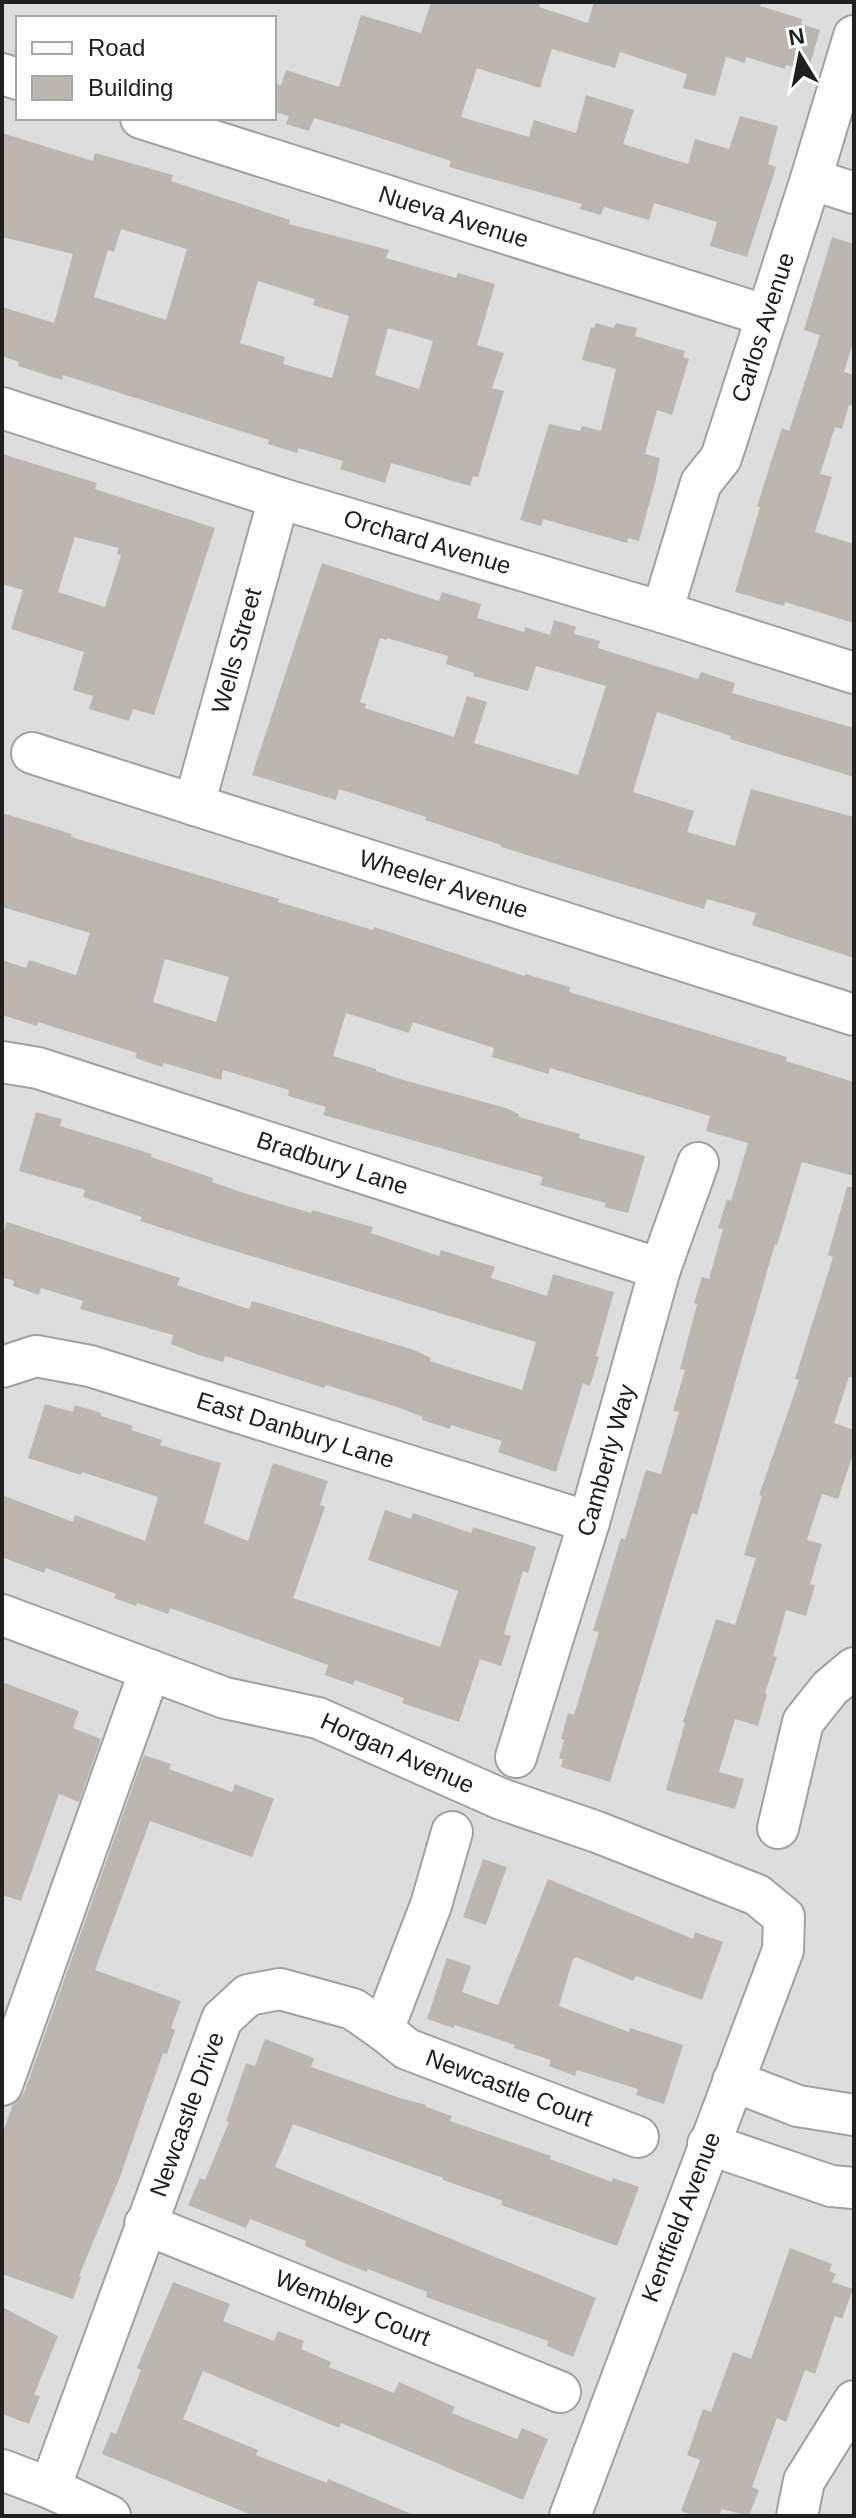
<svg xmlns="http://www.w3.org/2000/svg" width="856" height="2518" font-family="Arial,sans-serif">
<rect width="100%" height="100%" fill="#efeee8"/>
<path fill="#dedddd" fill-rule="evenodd" d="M2 2H854V2516H2ZM18 18H274V118H18Z"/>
<g fill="#bcb6b1" fill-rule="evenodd">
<path d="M431 2H540L539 7 588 23 594 2H762L760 6 802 19 801 24 820 30 808 71 786 65 785 69 746 57 745 63 726 57 715 96 683 88 687 74 620 52 615 68 552 49 540 88 477 68 461 117 529 137 534 120 576 133 586 95 634 110 623 144 688 164 695 139 729 149 740 116 778 126 768 164 776 167 747 257 710 246 717 222 654 203 649 220 604 207 601 215 580 209 582 204 449 167 451 161 355 130 314 118 309 131 286 124 289 116 274 112V83L281 85 286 70 339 87 361 15 421 33Z"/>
<path d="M2 133 93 161 95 153 173 175 171 181 290 220 289 224 389 250 386 258 456 278 458 273 495 284 477 345 504 353 492 388 504 391 478 477 473 476 470 486 391 463 385 483 340 469 343 461 298 448 297 453 268 444 269 440 63 375 62 380 18 366 19 362 2 356V307L54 323 73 254 2 237ZM121 229 187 249 166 320 94 297 108 250 114 252ZM258 281 315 299 313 305 349 316 332 378 283 364 285 357 240 343ZM388 328 433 341 419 389 375 375Z"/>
<path d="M832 237 854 244V339L844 372 854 375V406L849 405 842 429 835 427 820 474 832 477 815 532 854 544V623L785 602 784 606 735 592 760 507H757L769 468 782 428 789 431 820 335 804 330Z"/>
<path d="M596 323 614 328 616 323 637 328 635 336 685 351 683 357 689 359 672 415 657 410 645 454 660 458 655 483 639 541 628 538 627 543 543 519 541 526 520 520 549 424 580 431 582 426 601 431 616 369 582 360 591 327 594 328Z"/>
<path d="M2 454 97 483 95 489 215 528 154 715 133 709 129 721 89 709 93 696 73 690 84 652 11 629 23 590 2 584ZM75 537 119 548 117 554 121 555 105 607 58 592Z"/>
<path d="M322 563 439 601 442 592 481 604 477 618 524 632 525 627 550 635 554 620 576 627 574 634 600 641 598 648 698 679 701 672 735 683 732 693 854 728V777L730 739 731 736 657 712 633 792 694 811 687 832 735 846 751 789 854 817V958L752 925 756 913 707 899 704 909 501 847V845L425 820 426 817 339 789 336 800 252 775ZM380 638 387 640V638L448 656 446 664 474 673 473 676 528 691 536 666 606 686 578 775 474 743 487 702 467 696 454 737 365 708 366 704 360 702Z"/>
<path d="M2 813 72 834 71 837 279 899 278 902 373 930 374 927 525 976V974L570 987 569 992 787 1057 786 1061 854 1082V1176L802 1162 777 1245 775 1244 697 1515 692 1513 610 1782 561 1767 563 1759H559L564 1740 561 1739 568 1713 574 1715 599 1632 593 1631 621 1538 625 1540 646 1470 661 1474 679 1412 673 1411 685 1370 680 1369 697 1304 694 1303 702 1277 709 1279 723 1229 718 1228 727 1199 731 1201 748 1143 706 1131 710 1116 550 1068 548 1074 492 1057 494 1048 413 1022 409 1033 346 1013 333 1056 376 1069V1071L400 1079 506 1108 519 1114V1117L580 1134 579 1138 645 1156 628 1213 604 1207 606 1203 540 1185 543 1177 323 1115 326 1107 288 1096 289 1090 223 1070 221 1080 164 1063 162 1067 135 1058 137 1053 38 1022 37 1026 2 1015V960L26 968 29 960 76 975 90 933 2 907ZM165 959 229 977 216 1022 153 1002Z"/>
<path d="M36 1112 62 1119 60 1126 152 1154 151 1157 213 1178 212 1182 244 1193 311 1213 312 1210 373 1227 371 1233 439 1256 441 1250 495 1267 491 1278 547 1296 553 1274 614 1292 596 1356 599 1357 590 1386 583 1383 556 1472 498 1452 502 1441 451 1425 450 1429 422 1420 423 1417 397 1407 326 1385 324 1388 225 1356 223 1362 196 1354 171 1344 173 1335 80 1309 83 1301 41 1288 39 1295 13 1286 14 1281 2 1277V1238L7 1222 180 1278 177 1285 249 1309 252 1301 414 1350 431 1358 430 1361 522 1390 536 1342 205 1242 140 1221 142 1217 83 1197 85 1190 19 1171Z"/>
<path d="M847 1187H854V1378L849 1377 834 1423 854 1430V1451L838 1499 822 1494 807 1540 822 1544 810 1584 815 1585 806 1616 786 1610 773 1656 777 1657 765 1693 767 1694 758 1726 735 1719 719 1772 744 1779 735 1809 666 1790 685 1723 683 1722 716 1619 735 1625 756 1558 744 1555 762 1496 759 1495 799 1380 795 1379 833 1257 828 1255Z"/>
<path d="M45 1404 73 1412 75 1405 101 1413V1416L133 1426 131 1430 162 1440 160 1445 221 1463 204 1523 248 1541 273 1463 328 1481 320 1505 325 1507 293 1598 440 1647 458 1591 368 1560 385 1510 411 1519 413 1513 471 1533 473 1527 536 1547 528 1573 523 1571 504 1634 511 1636 501 1666 480 1659 459 1722 402 1703 404 1698 355 1680 353 1685 325 1675 328 1665 170 1608 168 1614 137 1603 136 1606 114 1598 116 1594 46 1568 44 1573 2 1557V1495L73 1522 75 1515 145 1541 158 1497 82 1472 81 1475 28 1458Z"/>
<path d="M2 1682 79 1711 73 1728 101 1739 79 1802 59 1794 21 1901 2 1895Z"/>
<path d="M144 1755 171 1764 169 1769 232 1792 235 1784 274 1799 252 1857 150 1821 95 1970 181 2001 171 2028 175 2030 167 2054 163 2053 120 2177 79 2276 81 2277 73 2299 2 2274V2135L13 2104 24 2093Z"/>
<path d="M483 1859 507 1867 486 1925 463 1917Z"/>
<path d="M548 1879 693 1939 695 1932 723 1942 702 2000 636 1976 633 1981 576 1957 573 1959 559 2006 629 2032 630 2028 683 2045 664 2104 636 2095 638 2089 577 2070 575 2076 549 2066 551 2060 514 2048 515 2045 455 2025 454 2028 427 2019 447 1958 471 1966 462 1992 498 2005Z"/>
<path d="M265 2039 314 2058 311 2067 400 2098 426 2105V2107L452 2116 450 2121 551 2156 550 2159 612 2182 613 2178 639 2187 617 2246 501 2205 503 2201 443 2180V2178L293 2124 275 2167 596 2298 573 2357 547 2346 548 2341 426 2297 427 2292 368 2269 367 2272 339 2261 305 2246 306 2241 250 2219 246 2228 188 2205 200 2178 205 2180 229 2122 226 2121 246 2063 255 2066Z"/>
<path d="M790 2248 832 2264 829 2271 836 2274 832 2282 853 2289 842 2319 835 2316 815 2374 805 2370 786 2422 777 2418 752 2487 759 2490 749 2516 722 2509 719 2516H694L681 2511 700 2460 687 2455 703 2409 711 2412 733 2352 751 2359Z"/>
<path d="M173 2282 230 2304 223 2321 274 2341 278 2331 304 2341 301 2349 331 2362 329 2367 394 2393 399 2382 455 2407 452 2413 517 2439 522 2428 548 2439 523 2500 392 2444 341 2423 339 2428 203 2371 183 2419 258 2450 256 2455 327 2483 328 2479 416 2516H254L102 2454 111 2432 116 2434 141 2370 137 2368Z"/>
<path d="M2 2307 58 2336 34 2395 40 2396 29 2424 2 2414Z"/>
</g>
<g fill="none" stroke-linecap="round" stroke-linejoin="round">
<g stroke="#a1a1a1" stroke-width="44">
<g id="minor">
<path d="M2 74 18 79"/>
<path id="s1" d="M141 118 767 316"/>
<path d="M811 179 854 193"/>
<path id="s2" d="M2 408 279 498 662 612 854 673"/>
<path id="s3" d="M662 612 701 483 721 458 811 179 854 36"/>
<path id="s4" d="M32 753 854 1015"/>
<path id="s5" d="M194 805 279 498"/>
<path id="s6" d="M2 1062 38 1068 660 1269"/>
<path id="s7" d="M2 1367 36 1356 90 1366 589 1522"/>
<path id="s8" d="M2 1615 225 1698 318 1718 501 1799 597 1832 757 1895 784 1917 783 1950 570 2516"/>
<path id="s9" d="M516 1757 589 1522 660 1269 698 1163"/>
<path d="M778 1828 803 1722 830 1688 854 1668"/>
<path id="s10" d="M383 2030 407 2049 638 2137"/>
<path d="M733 2081 798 2106 854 2115"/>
<path d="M2 2085 150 1670"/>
<path d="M708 2144 831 2186 854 2188"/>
<path id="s11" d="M145 2224 560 2392"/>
<path d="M2 2470 50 2488 110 2516"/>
<path id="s12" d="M50 2488 222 2019 248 1995 280 1989 353 2009 383 2030 431 1905 452 1832"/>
<path d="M797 2516 804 2481 854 2401"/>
</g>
</g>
<use href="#minor" stroke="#fff" stroke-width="40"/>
</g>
<g text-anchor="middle" stroke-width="8" stroke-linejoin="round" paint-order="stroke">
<g font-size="24" fill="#202020" stroke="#fff">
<text dy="8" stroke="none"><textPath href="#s1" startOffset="328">Nueva Avenue</textPath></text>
<text dy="8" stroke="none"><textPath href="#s3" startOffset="304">Carlos Avenue</textPath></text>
<text dy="8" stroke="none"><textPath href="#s2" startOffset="446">Orchard Avenue</textPath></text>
<text dy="8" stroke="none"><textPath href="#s5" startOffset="160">Wells Street</textPath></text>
<text dy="8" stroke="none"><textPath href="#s4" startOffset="432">Wheeler Avenue</textPath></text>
<text dy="8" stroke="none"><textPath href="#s6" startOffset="346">Bradbury Lane</textPath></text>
<text dy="8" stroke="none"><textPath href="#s7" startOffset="306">East Danbury Lane</textPath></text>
<text dy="8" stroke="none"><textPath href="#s9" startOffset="310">Camberly Way</textPath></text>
<text dy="8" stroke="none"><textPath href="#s8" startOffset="420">Horgan Avenue</textPath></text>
<text dy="8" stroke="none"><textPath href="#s10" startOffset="140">Newcastle Court</textPath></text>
<text dy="8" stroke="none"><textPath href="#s12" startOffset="398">Newcastle Drive</textPath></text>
<text transform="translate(681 2217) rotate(-69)" y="8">Kentfield Avenue</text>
<text dy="8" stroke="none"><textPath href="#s11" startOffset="224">Wembley Court</textPath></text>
</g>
</g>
<rect width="856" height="2518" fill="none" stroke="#202020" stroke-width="8"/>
<rect x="16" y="16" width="260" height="104" fill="#ffffff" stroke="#a6a6a6" stroke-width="2"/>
<rect x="32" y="42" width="40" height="12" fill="#ffffff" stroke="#a6a6a6" stroke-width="2"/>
<text x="88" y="56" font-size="24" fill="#202020">Road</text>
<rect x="32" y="76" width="40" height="24" fill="#bcb6b1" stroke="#a6a6a6" stroke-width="2"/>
<text x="88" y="96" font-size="24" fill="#202020">Building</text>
<g transform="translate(800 56) rotate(350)" stroke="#ffffff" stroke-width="6" paint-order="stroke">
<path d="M0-6L14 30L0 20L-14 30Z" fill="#202020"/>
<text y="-12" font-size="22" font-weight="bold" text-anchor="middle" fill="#202020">N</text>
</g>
</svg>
